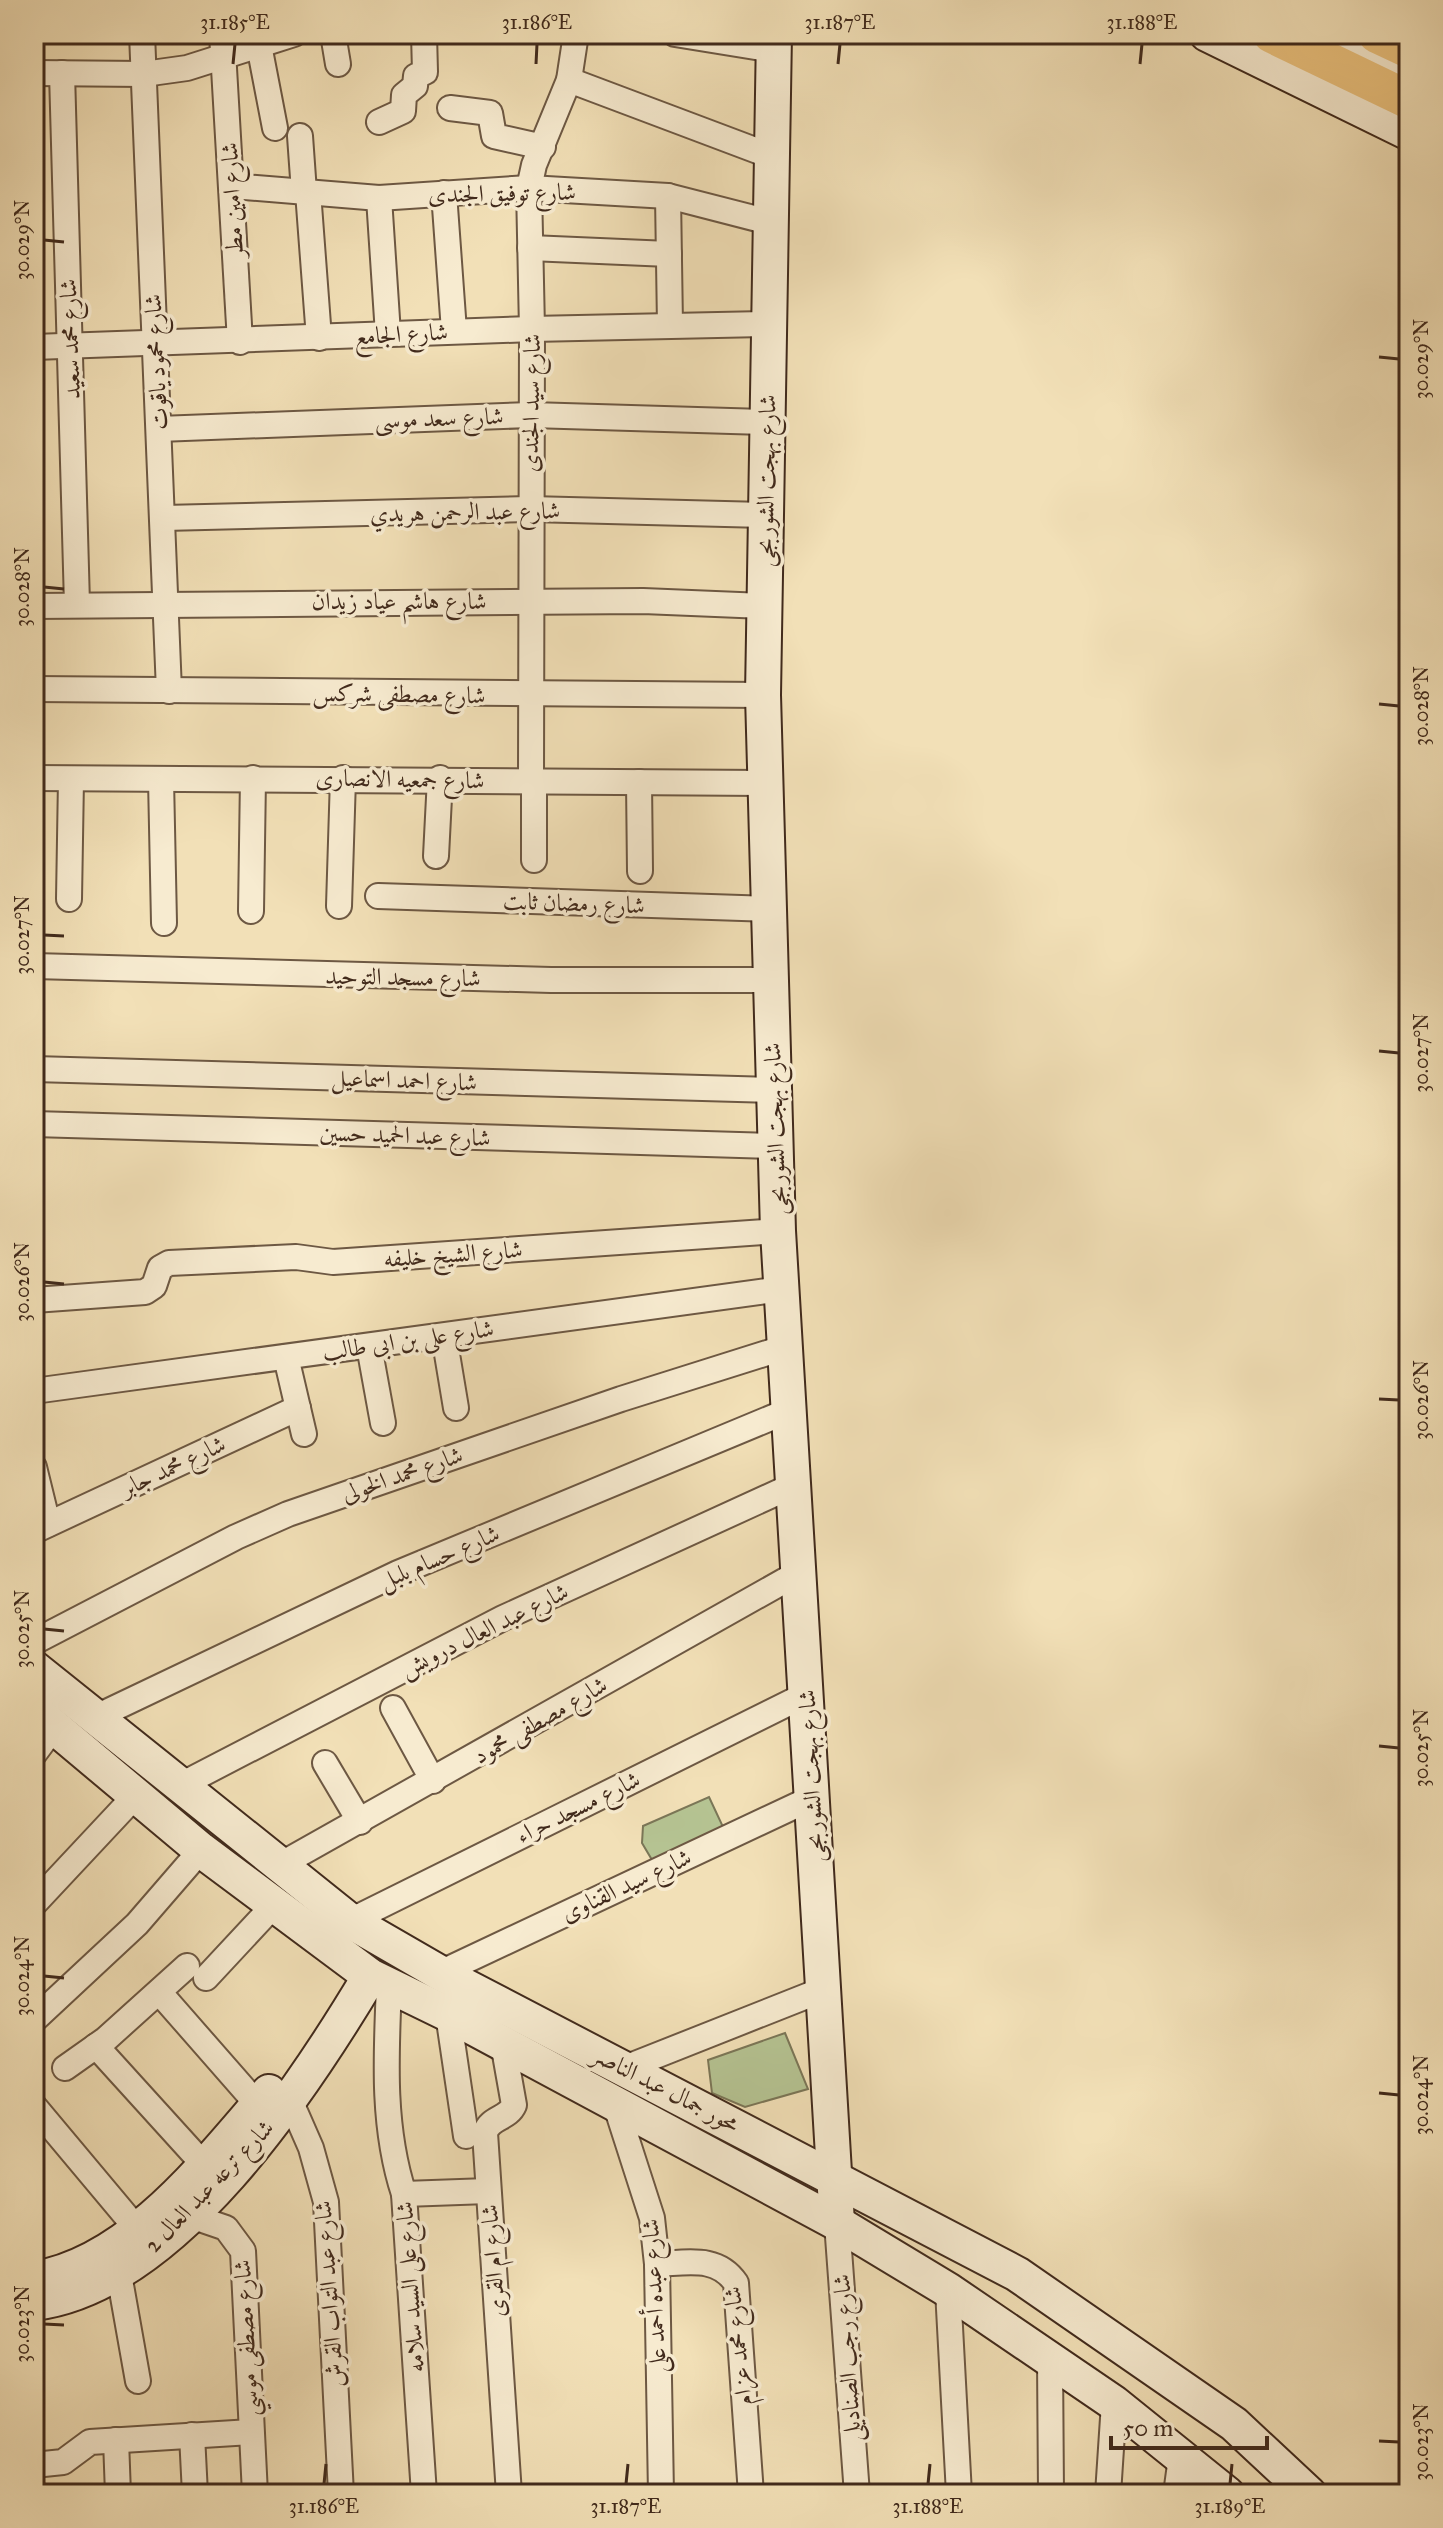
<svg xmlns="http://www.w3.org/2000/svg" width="1443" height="2528" font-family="'IM FELL Great Primer',Amiri,serif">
<rect width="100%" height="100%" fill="#f2e0b7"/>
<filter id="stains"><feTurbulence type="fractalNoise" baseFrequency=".0025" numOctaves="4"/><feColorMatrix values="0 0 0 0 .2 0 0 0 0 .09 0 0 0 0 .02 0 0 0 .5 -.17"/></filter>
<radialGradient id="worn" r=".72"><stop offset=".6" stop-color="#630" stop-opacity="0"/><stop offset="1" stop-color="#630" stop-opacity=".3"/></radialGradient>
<g fill="#b5c392" stroke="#7b7657" stroke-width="2">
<path d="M709 1797 724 1829 658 1870 642 1843 643 1826Z"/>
<path d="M785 2033 808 2089 745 2107 712 2093 708 2060Z"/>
</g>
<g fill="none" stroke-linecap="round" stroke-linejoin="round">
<g stroke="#6d5843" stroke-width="28">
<g id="street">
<path d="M142 34 169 691"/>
<path d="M222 34 240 342"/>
<path d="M333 34 338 64"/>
<path d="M675 34 774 50"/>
<path d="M259 45 275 128"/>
<path d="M34 73 144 74 187 68 294 34"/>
<path d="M62 73 77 604"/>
<path d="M569 80 771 156"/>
<path d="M450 108 490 113 494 136 543 147"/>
<path d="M379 122 403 111 404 95 415 86 416 76 425 72 424 34"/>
<path d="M300 136 304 192"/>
<path d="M232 186 379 198 529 188 668 196 769 222"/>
<path d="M308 192 319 338"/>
<path d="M444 193 454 331"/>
<path d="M668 196 670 325"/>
<path d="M379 198 388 334"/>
<path d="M530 248 669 254"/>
<path d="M34 347 532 329 768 324"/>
<path d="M159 429 531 415 767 422"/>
<path d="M164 518 530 509 766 515"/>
<path d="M34 606 643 601 764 606"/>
<path d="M34 689 763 695"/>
<path d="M34 778 766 783"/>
<path d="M161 779 164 923"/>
<path d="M531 780 532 329 529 188 534 165 569 80 576 34"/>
<path d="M534 780V860"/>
<path d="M639 782 640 871"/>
<path d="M436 856 440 778"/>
<path d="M378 896 770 909"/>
<path d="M69 899 71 779"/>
<path d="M339 906 343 778"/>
<path d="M251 911 253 778"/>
<path d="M34 966 551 980H771"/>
<path d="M34 1069 774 1090"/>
<path d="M34 1124 776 1146"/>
<path d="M34 1300 145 1292 154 1286 160 1268 169 1263 296 1257 333 1262 778 1231"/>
<path d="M444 1336 456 1408"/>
<path d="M369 1346 383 1423"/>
<path d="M286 1357 304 1434"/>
<path d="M34 1391 782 1289"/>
<path d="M34 1467 48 1524"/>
<path d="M34 1531 298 1408"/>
<path d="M34 1642 236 1537 288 1514 621 1399 786 1347"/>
<path d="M393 1708 433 1781"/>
<path d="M94 1718 398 1573 790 1410"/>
<path d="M34 1754 54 1727"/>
<path d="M325 1763 360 1822"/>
<path d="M179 1786 503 1618 794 1485"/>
<path d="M280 1865 800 1572"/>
<path d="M34 1904 136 1795"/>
<path d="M350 1921 807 1694"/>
<path d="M440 1973 812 1798"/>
<path d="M206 1978 273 1906"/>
<path d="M389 1986C386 2056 382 2127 404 2194L424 2494"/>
<path d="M159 1992 258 2105"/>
<path d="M448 2014 466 2136"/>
<path d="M34 2020 137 1924 201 1850"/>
<path d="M503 2043 514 2105C508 2119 490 2117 485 2133L509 2494"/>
<path d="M96 2046 204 2165"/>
<path d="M65 2068 106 2039 187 1966"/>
<path d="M625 2068 822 1990"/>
<path d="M290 2100 311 2148 326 2202 341 2494"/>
<path d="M615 2103 652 2218 657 2264 661 2494"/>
<path d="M34 2106 137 2229"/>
<path d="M404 2194 488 2191"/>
<path d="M188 2215 226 2228 243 2251 255 2494"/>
<path d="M837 2223 857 2494"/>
<path d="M657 2264C687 2263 717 2255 736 2283L751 2494"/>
<path d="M119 2274 138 2381"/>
<path d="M948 2290 959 2494"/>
<path d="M1050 2359 1051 2494"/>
<path d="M192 2435 195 2494"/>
<path d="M116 2440 118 2494"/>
<path d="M34 2465 63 2462 90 2442 251 2432"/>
<path d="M34 2491V2494"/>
<path d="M1108 2494 1114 2403"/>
<path d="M1176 2494 1181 2457"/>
</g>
</g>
<g stroke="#412a1c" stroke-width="38">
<g id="secondary">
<path d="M774 34 763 695 778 1231 837 2223"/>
<path d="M1207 34 1409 133"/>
<path d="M1341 34 1401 63"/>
<path d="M34 1668 350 1921 440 1973 1017 2274 1234 2424 1309 2494"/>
<path d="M34 1710 201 1850 370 1976 448 2014 837 2223 948 2290 1114 2403 1227 2494"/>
<path d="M34 2279C131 2264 208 2162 269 2092"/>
<path d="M34 2303C174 2286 303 2088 370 1976"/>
</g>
</g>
<g stroke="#412a1c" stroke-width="42">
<g id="primary">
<path d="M1272 34 1409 100"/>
<path d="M1377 34 1409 49"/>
</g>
</g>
<use href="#street" stroke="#f7ebd0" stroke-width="24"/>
<use href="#secondary" stroke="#f7ebd0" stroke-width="34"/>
<use href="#primary" stroke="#e9c07c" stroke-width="38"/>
</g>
<path fill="none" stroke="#412a1c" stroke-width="3" d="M233 64 235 44M536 64 537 44M838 64 840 44M1140 64 1142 44M44 240 64 242M1379 357 1399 359M44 587 64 589M1379 704 1399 706M44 935 64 936M1379 1051 1399 1053M44 1282 64 1284M1379 1399 1399 1400M44 1629 64 1631M1379 1746 1399 1748M44 1976 64 1978M1379 2093 1399 2095M44 2324 64 2325M1379 2441 1399 2442M324 2484 326 2464M626 2484 628 2464M928 2484 930 2464M1230 2484 1232 2464"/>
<g text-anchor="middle" stroke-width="7" stroke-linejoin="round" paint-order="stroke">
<g font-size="24" fill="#412a1c" stroke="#f7ebd0">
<text transform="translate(502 193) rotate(-1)" y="8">شارع توفيق الجندى</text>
<text transform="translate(232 200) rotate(-93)" y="8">شارع امين مطر</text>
<text transform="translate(401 334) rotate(-3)" y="8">شارع الجامع</text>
<text transform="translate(70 339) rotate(-92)" y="8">شارع محمد سعيد</text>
<text transform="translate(156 362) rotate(-93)" y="8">شارع محمود ياقوت</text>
<text transform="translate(531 403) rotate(-89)" y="8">شارع سيد الجندى</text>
<text transform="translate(439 418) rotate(-2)" y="8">شارع سعد موسى</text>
<text transform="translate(766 481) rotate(-89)" y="8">شارع بهجت الشوربجى</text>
<text transform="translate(465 512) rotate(-1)" y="8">شارع عبد الرحمن هريدي</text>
<text x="399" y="609">شارع هاشم عياد زيدان</text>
<text transform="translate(399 694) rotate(1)" y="8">شارع مصطفى شركس</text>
<text transform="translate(400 779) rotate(1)" y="8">شارع جمعيه الانصارى</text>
<text transform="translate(574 903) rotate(2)" y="8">شارع رمضان ثابت</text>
<text transform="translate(403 977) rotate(1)" y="8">شارع مسجد التوحيد</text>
<text transform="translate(404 1080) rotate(2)" y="8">شارع احمد اسماعيل</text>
<text transform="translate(775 1129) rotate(-92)" y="8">شارع بهجت الشوربجى</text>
<text transform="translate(405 1135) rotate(2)" y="8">شارع عبد الحميد حسين</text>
<text transform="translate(453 1254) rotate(-4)" y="8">شارع الشيخ خليفه</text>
<text transform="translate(408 1340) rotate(-8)" y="8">شارع على بن ابى طالب</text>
<text transform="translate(173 1466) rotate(-25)" y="8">شارع محمد جابر</text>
<text transform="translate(402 1474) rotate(-19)" y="8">شارع محمد الخولى</text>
<text transform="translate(439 1557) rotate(-23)" y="8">شارع حسام بلبل</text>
<text transform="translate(484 1630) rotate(-26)" y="8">شارع عبد العال درويش</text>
<text transform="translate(540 1720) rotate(-30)" y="8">شارع مصطفى محمود</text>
<text transform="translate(811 1776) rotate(-93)" y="8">شارع بهجت الشوربجى</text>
<text transform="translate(578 1807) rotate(-26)" y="8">شارع مسجد حراء</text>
<text transform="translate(626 1885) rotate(-25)" y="8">شارع سيد القناوى</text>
<text transform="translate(666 2089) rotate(27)" y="8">محور جمال عبد الناصر</text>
<text transform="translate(209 2186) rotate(-46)" y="8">شارع ترعه عبد العال 2</text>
<text transform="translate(493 2261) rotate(-94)" y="8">شارع ام القرى</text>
<text transform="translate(410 2287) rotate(-94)" y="8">شارع على السيد سلامه</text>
<text transform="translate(329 2294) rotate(-94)" y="8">شارع عبد التواب القرش</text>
<text transform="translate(654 2296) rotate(-93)" y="8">شارع عبده أحمد على</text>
<text transform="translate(246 2338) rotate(-93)" y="8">شارع مصطفى موسي</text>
<text transform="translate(738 2346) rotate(-96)" y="8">شارع محمد عزام</text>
<text transform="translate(847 2358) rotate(-94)" y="8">شارع رجب الصناديلى</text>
</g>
</g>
<rect width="1443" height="2528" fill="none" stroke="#f2e0b7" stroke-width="88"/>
<path d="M1111 2436v12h156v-12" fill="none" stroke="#412a1c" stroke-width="4"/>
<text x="1123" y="2436" font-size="24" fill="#412a1c" stroke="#f7ebd0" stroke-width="6" paint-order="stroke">50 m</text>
<rect x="44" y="44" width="1355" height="2440" fill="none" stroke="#412a1c" stroke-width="3"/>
<g font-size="20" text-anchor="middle" fill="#412a1c">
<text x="235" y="29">31.185°E</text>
<text x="537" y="29">31.186°E</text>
<text x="840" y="29">31.187°E</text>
<text x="1142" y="29">31.188°E</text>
<text transform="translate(22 240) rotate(-90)" y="7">30.029°N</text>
<text transform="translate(1421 359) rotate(-90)" y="7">30.029°N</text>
<text transform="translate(22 587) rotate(-90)" y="7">30.028°N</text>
<text transform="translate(1421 706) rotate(-90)" y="7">30.028°N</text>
<text transform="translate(22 935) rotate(-90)" y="7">30.027°N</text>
<text transform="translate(1421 1053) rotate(-90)" y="7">30.027°N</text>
<text transform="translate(22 1282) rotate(-90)" y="7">30.026°N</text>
<text transform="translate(1421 1400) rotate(-90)" y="7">30.026°N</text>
<text transform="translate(22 1629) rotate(-90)" y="7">30.025°N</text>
<text transform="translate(1421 1748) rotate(-90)" y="7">30.025°N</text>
<text transform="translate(22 1976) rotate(-90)" y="7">30.024°N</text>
<text transform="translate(1421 2095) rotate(-90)" y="7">30.024°N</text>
<text transform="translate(22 2324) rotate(-90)" y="7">30.023°N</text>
<text transform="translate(1421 2442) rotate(-90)" y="7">30.023°N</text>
<text x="324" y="2513">31.186°E</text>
<text x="626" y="2513">31.187°E</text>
<text x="928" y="2513">31.188°E</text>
<text x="1230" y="2513">31.189°E</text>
</g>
<rect width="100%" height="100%" filter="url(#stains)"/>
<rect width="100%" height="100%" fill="url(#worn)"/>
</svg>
